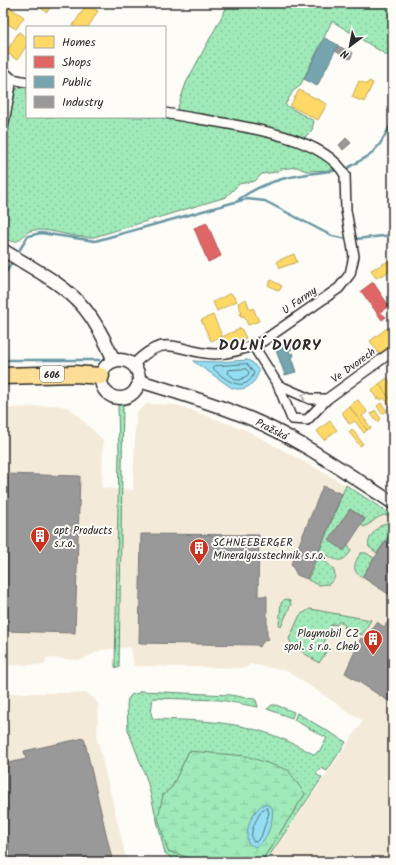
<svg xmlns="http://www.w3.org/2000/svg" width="396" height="865" font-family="Kalam,sans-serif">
<defs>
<pattern id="grass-dots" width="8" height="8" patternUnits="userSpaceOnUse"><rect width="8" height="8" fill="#a0eab9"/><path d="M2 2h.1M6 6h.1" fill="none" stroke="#8ac99f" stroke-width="1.8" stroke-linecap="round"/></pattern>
<pattern id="wetland-marsh" width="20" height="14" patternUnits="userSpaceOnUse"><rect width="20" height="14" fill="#a0eab9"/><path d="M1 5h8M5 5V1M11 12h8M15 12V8" fill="none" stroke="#8ac99f"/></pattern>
</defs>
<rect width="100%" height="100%" fill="#fdfcf7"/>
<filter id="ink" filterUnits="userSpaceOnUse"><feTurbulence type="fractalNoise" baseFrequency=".025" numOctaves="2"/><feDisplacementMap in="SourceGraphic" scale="8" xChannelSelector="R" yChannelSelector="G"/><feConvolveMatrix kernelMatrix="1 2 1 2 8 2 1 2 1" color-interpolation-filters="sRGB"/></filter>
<g filter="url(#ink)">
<g fill="#f4ead9">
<path d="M147 404 177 405 248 431 346 485 393 515V862H266L363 721 287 671 250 664 246 668 134 666 131 647 101 650 81 660 46 658 45 665H3V409L55 405 70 408 103 440 102 488 133 490 136 413Z"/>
<path d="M3 693H88L98 703 97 738 127 862H3Z"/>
</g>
<g fill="url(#grass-dots)" stroke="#668a72">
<path d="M229 3H393V59L332 21 300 86 293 91 285 105 314 121 312 130 304 138 260 125 177 110 186 83Z"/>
<path d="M23 87H27V117H165L247 131 304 148 315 153 328 162 334 170 306 171 297 167 281 169 276 172 262 174 255 181 239 184 226 197 94 237C74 239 54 229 35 230 19 231 24 249 3 238V145L16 89Z"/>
<path d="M118 404H123L119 668 115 667 119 453Z"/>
<path d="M346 485 393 516C378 512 375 522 364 527L361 525 365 519 350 509 329 540 344 550 348 545 351 551C341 567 334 559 321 551L318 556C327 563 344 573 329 584L319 585 308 580Z"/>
<path d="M386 523 393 526V530L377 553 369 547C366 539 378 525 386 523Z"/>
<path d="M361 553H366L374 558 362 577C350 571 355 561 361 553Z"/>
<path d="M285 599 290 601 291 604 281 627 279 626 281 603Z"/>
<path d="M310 609 371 620 362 635 344 628 345 625 339 621 337 625 332 624 321 650 326 652 319 663 293 646 289 639 300 615Z"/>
<path d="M140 691 230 695 254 699 256 700 258 707 220 700 153 698 151 713 153 719C219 721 257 722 315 755L318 751H320L327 738 294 720 297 713 346 742 327 771 321 768 316 774 322 778 265 862H261L305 794 189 751 172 787 163 795 168 851 190 858 194 862 171 860V858L165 853 147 780 128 730 127 705 128 699 131 695 139 693Z"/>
<path d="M272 705H276L294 712 292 718 267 709Z"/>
</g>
<path fill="url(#wetland-marsh)" stroke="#668a72" d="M189 751 246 756 288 770 305 794 261 862H194L190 858 168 851 158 818 163 795 172 787Z"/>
<g fill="#93def3" stroke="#6996a3">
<path d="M248 360 253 363 259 371C255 384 246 392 232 388L193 361 218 362Z"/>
<path d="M265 804 272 807C275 818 267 843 255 847L248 843C244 832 253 807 265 804Z"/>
</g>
<g fill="#ffd966" stroke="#bfa554">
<path d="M3 3 24 17 16 29 3 21Z"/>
<path d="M33 3H53L47 12Z"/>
<path d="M87 4 98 11 88 27H72Z"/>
<path d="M19 32 27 38V45L17 60 6 52Z"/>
<path d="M359 81 367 84 369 81 373 83 364 102 352 97Z"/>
<path d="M299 90 327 104 318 120 290 106Z"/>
<path d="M294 254 297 262 280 268 277 261Z"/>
<path d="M393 259V270L376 278 371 270Z"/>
<path d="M271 280 282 286 279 291 268 285Z"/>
<path d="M231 293 237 301 217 311 213 302Z"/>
<path d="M246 299 250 310 253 308 259 321 248 325 244 316 241 317 240 314 242 313 238 303Z"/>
<path d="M213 315 222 336 211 341 201 320Z"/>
<path d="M241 328 246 338 227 346 222 337Z"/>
<path d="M387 328 393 336V344L379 354 370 341Z"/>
<path d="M387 378 393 386V391L391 393 393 396V403L379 384Z"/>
<path d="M379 384 393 403V409L384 398 381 400 379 397 377 399 371 390Z"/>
<path d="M358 400 366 410 367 412 362 416 371 428 367 430 349 406Z"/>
<path d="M381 403 387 411 382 414 377 406Z"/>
<path d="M349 406 367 430 364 433 355 421 349 424 342 412Z"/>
<path d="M375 410 381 419 377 422 371 414Z"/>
<path d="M330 421 337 430 324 440 317 431Z"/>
<path d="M352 429 363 444 360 446 349 432Z"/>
</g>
<g fill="#e06666" stroke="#aa5454">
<path d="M207 223 221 256 208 262 194 228Z"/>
<path d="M373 282 389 306 380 312 386 317 382 320 361 291Z"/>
</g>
<g fill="#76a5af" stroke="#608087">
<path d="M325 38 338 45 317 86 304 79Z"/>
<path d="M285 341 287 345 290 344 292 349 289 351 290 354 293 353 294 356 291 357 296 372 285 375 274 345Z"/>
</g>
<g fill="#999" stroke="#787878">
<path d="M338 46 353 53 350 59 335 51Z"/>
<path d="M346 138 351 143 343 150 339 145Z"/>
<path d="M3 474 80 476 75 633 3 631Z"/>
<path d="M323 486 342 494 307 579 297 575 291 564Z"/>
<path d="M350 509 365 519 344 551 329 540Z"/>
<path d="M393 530V597L362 577Z"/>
<path d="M141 534 259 535 258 596H267V635L269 639 265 640 259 647 257 645 139 643Z"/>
<path d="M393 614V704L345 673 361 638 365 640 377 622 384 627Z"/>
<path d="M84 738 112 859 97 862H3V764L26 759 24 751Z"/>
</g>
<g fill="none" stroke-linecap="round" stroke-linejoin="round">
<g stroke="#55737b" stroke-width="1">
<path d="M247 364 254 373C246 395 224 380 213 368L215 366Z"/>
<path d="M246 369 249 372 248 375 240 380H236L228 373 229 370Z"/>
<path d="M267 808 269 813 261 837 256 842 253 841C248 833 257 818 262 810Z"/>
</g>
<g stroke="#6996a3" stroke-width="2.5">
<path d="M344 170 370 155 380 144 393 121"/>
<path d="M239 199C273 176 300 175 339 170"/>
<path d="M355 239 393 235"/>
<path d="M19 251 28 236 41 233 95 241 246 199 265 201 332 236 347 239"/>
<path d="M3 277 11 264"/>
<path d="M3 360H99"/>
</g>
<g stroke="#2b2b2b" stroke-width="12">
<g id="street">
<path d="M3 71 12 79 27 82"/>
<path d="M3 128 12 79"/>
<path d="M253 345 278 385 292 419 307 420 327 399H310L278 385"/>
<path d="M133 365C167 330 177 353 215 354 231 354 248 348 263 341L339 288 350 274 354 256 346 210 345 175C321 130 212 123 165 113"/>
<path d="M327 399 393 351"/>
</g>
</g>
<g stroke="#2b2b2b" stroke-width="15">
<g id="secondary">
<path d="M3 250C30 267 65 284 85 309 98 325 106 342 114 361"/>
<circle cx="120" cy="379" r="19"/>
<path d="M139 381C176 392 213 403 249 418 300 439 346 473 393 503"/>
</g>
</g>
<g stroke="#2b2b2b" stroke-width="19">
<path id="highway" d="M3 376 75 374 101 376"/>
</g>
<use href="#street" stroke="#fdfcf7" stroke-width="9"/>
<use href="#secondary" stroke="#fdfcf7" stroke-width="12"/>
<use href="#highway" stroke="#fdde96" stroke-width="16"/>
</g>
<defs><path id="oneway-chevron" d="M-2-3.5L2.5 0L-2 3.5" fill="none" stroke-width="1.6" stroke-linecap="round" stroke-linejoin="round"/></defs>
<use stroke="#9e9e9b" href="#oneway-chevron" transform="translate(304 396) rotate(-157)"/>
</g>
<defs>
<g id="building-pin" transform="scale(1)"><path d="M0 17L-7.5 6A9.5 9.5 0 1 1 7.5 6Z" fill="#c8321e" stroke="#fdfcf7"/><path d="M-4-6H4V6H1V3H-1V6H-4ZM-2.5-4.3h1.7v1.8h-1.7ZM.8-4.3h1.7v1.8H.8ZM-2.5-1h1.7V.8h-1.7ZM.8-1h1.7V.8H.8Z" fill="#fff"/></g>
</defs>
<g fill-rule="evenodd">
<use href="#building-pin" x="40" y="536"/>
<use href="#building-pin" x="199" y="548"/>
<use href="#building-pin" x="373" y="639"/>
</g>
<g text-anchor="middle" stroke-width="4" stroke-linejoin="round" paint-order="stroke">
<rect fill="#fdfcf7" stroke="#6a6a68" stroke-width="1" x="40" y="366" width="24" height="16" rx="3"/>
<g font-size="10" font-weight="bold" fill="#2b2b2b">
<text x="52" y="378">606</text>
</g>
<g font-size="11" fill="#2b2b2b" stroke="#fdfcf7">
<text transform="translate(299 300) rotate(-35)" y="4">U Farmy</text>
<text transform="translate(353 365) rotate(-36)" y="4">Ve Dvorech</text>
<text transform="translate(272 429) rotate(27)" y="4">Pražská</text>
</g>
<g font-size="11" fill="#2b2b2b" stroke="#fdfcf7" text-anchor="start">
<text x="54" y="534">apt Products<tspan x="54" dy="13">s.r.o.</tspan></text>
<text x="213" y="546">SCHNEEBERGER<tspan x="213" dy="13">Mineralgusstechnik s.r.o.</tspan></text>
<text x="359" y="637" text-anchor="end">Playmobil CZ<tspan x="359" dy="13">spol. s r.o. Cheb</tspan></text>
</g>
<g font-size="15" font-weight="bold" letter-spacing="1" fill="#2b2b2b" stroke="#fdfcf7">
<text x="270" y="350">DOLNÍ DVORY</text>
</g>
</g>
<rect width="396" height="865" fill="none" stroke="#fdfcf7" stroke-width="16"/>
<rect x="8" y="8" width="380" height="849" fill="none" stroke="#2b2b2b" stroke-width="1.5" filter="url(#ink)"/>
<rect x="26" y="26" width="140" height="92" fill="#fdfcf7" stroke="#a9a8a5"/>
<rect x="34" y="36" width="20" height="12" fill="#ffd966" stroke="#a9a8a5"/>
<text x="62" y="46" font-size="12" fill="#2b2b2b">Homes</text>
<rect x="34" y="56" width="20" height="12" fill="#e06666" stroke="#a9a8a5"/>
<text x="62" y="66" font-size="12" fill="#2b2b2b">Shops</text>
<rect x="34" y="76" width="20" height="12" fill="#76a5af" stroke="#a9a8a5"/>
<text x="62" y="86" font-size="12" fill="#2b2b2b">Public</text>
<rect x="34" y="96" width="20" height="12" fill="#999999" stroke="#a9a8a5"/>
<text x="62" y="106" font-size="12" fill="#2b2b2b">Industry</text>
<g transform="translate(350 46) rotate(212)" stroke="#fdfcf7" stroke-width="3" paint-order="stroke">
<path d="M0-3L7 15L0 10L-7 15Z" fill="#2b2b2b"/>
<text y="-6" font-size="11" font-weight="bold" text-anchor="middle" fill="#2b2b2b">N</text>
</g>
</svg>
